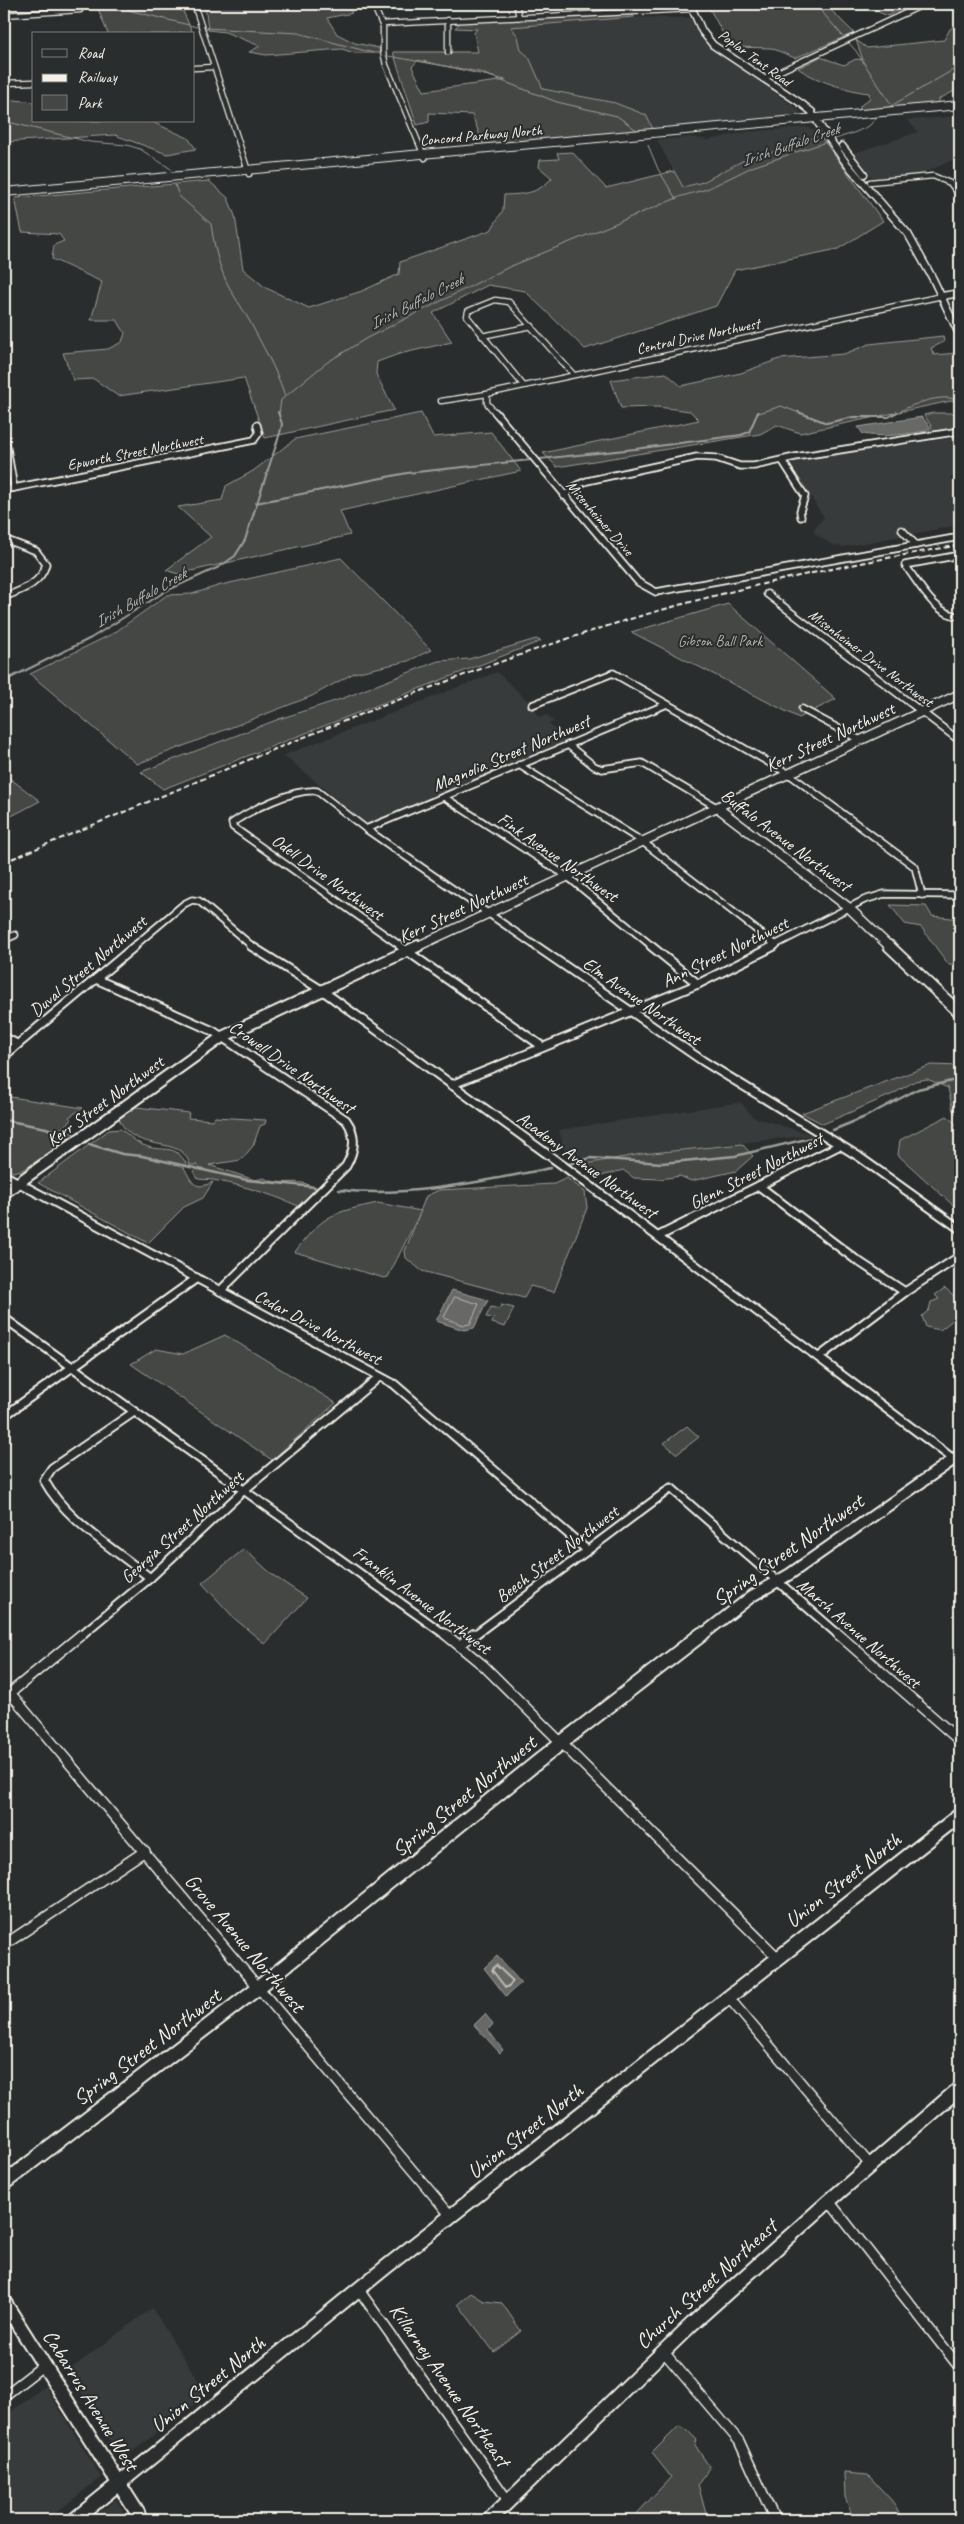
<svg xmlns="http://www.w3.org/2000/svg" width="964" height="2524" font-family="Caveat,sans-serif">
<rect width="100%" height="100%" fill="#2a2d2e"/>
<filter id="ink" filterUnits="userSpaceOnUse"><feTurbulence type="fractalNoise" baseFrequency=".02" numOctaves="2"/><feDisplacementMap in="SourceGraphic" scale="10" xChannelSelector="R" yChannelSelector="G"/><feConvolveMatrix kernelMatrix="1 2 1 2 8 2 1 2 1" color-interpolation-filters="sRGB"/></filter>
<g filter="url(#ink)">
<g fill="#373a3a">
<polygon points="634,17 693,18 703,37 715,49 798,109 801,115 799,118 654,131 615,103 543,89 529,57 521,50 518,36 511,26"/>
<polygon points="960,116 960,157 923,173 874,180 851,154 918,132 907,120"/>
<polygon points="805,127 815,130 821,137 797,140 799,145 784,146 763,157 742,161 703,182 682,187 657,140 690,137 708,140 746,132"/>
<polygon points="952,438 960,441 960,474 950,477 960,492 960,525 843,547 833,545 815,534 814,528 824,518 789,461"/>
<polygon points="497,672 529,702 540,717 547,715 554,722 549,724 567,742 367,825 284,755"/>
<polygon points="741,1102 753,1117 813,1135 642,1154 585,1164 564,1150 559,1130"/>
<polygon points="152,2308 207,2394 122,2460 68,2371"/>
<polygon points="45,2386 101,2477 47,2520 4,2520 4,2417"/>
<polygon points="116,2499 129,2520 91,2520"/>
</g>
<g fill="#444645" stroke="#9c9c96" fill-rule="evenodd">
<polygon points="96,4 166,4 183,11 193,34 179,32 178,34 108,34"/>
<polygon points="205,4 347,4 352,13 327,18 337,34 355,43 379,48 380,53 354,53 342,49 266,55 249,52 260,46 225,32 208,30"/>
<polygon points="707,4 825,4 854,33 795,58 771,48 735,47 726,39"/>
<polygon points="860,4 883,6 911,4 888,16"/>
<path d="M633 15 634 17 511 27 518 36 521 50 529 57 543 89 615 103 646 115 654 131 484 146 472 115 429 113V122L417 125 393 52H478L474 33 477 29 455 28 461 22ZM418 60 506 80 424 91 412 67Z"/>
<path d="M960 23V88L939 99V105L860 113V106L870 98 869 93C849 91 813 80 798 68L820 57 844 65 856 59 863 60 856 40 867 48 944 40 950 29Z"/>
<polygon points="4,99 34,102 34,121 150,121 188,138 196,149 167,154 115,135 4,142"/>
<path d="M821 137 883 221 838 249 735 270 716 306 585 349 525 291 488 285 433 313 452 342 399 354 377 362 376 374 394 410 265 438 244 378 118 396 94 379 73 380 63 353 108 349 122 342 125 333 117 320H91L102 282 52 259 54 245 64 241 59 234 22 232 15 198 209 181 228 198 235 216 243 269 266 288 309 308 362 291 399 274 400 262 491 230 503 210 504 195C525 194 537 194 552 178L539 167 540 160 559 159 557 153 572 152 606 188 674 171 683 187 703 182 742 161 763 157 784 146 798 145 796 140Z"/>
<polygon points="943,336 944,342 931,348 934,355 958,353 960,358 960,399 800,433 777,425 760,434 557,467 543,453 699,420 690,411 658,407 621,408 611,380 666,373 681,386 741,373 779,359 844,354 869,344"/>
<polygon points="421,413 433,437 491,432 521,471 340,511 350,535 178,574 166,570 211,537 178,507 222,500 226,486 253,471 295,439"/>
<polygon points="933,413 960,413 960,429 936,433 929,431 932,427 924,415"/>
<polygon points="341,558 431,650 408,661 354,673 312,696 137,764 30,674 114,633 167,595 192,594 221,585"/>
<polygon points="728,604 836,699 799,718 631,632"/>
<polygon points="536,639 541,641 163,789 141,772 279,719 341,699 438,661 469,659"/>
<polygon points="4,774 40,801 4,820"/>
<polygon points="890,905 926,906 932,916 960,919 960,964 948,964 921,927 905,924"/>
<polygon points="931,1065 960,1066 960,1117 953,1111 948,1088 927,1079 915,1081 893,1094 823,1124 802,1113"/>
<polygon points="4,1096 83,1108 69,1117 72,1120 61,1128 62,1130 75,1134 25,1169 13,1172 4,1167"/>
<path d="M136 1107 189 1113 188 1118 213 1120 215 1117 266 1120 265 1124 260 1126 253 1146 241 1160 209 1165 255 1180 264 1178C281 1188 301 1176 315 1189L314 1192 298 1206C274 1195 244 1186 218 1181 211 1179 205 1180 198 1179L194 1172 197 1165H190C182 1133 135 1156 119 1119Z"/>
<polygon points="947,1116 960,1128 960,1204 955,1207 898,1155 900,1140"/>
<path d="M120 1129C128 1134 135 1142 143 1145 163 1154 174 1141 187 1165L183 1166C192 1181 193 1192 213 1182L203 1198 184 1207 148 1243 38 1183 109 1130Z"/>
<polygon points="742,1144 753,1156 736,1171 691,1181 680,1176 660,1179 634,1178 623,1170 598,1177 585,1164 642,1154"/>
<polygon points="567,1178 585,1192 587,1208 554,1292 530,1286 524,1298 422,1271 406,1258 405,1251 426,1196 439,1190 554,1184"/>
<path d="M378 1203 421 1211 388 1277 384 1278 295 1252C323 1214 334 1212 378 1203Z"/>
<polygon points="945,1288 960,1301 960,1308 955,1312 958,1316 940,1330 926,1327 922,1316 929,1310 931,1302 939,1299 935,1295"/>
<polygon points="501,1305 514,1308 505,1327 492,1323 494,1318 486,1317 491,1307 499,1309"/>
<polygon points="225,1335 336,1403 272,1460 131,1364 156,1349 183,1354"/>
<polygon points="687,1426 699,1437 677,1454 664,1443"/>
<polygon points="244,1549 274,1576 307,1598 265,1644 235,1619 202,1583"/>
<polygon points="471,2293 484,2301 502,2303 521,2331 494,2352 458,2304"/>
<polygon points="679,2426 687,2430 697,2440 695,2445 710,2468 698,2484 706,2514 685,2520 631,2520 671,2477 652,2453"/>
<polygon points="844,2473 868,2475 892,2501 903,2520 854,2520 845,2497"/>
</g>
<g fill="#676866" stroke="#9f9f9a">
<path d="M922 417 930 427 927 431C905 434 884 438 863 434L858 427Z"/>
<polygon points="452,1290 488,1300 474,1328 464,1330 436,1321"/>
<polygon points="497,1956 521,1983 506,1996 484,1968"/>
<polygon points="485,2014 493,2024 488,2030 503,2050 500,2053 474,2025"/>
</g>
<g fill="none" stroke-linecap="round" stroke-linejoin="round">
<polygon stroke="#bcbab4" stroke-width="1" points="455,1297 479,1304 470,1324 464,1325 444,1318"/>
<polygon stroke="#bcbab4" stroke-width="2" points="496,1965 513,1981 508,1987 505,1987 492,1970"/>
<g stroke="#9f9f9a" stroke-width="1">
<polyline points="117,4 132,11 197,27"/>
<polyline points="815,4 856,51 891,104"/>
<polyline points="205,28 298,33 373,53"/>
<polyline points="388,56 479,72 557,102 617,116 638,131"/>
<polyline points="884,110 960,66"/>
<polyline points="4,121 90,142 127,145 140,149 171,169"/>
<polyline points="648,145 658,169 676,199"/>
<path d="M175 185 179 196 211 224C214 245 218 264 227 283 233 296 242 307 249 320 262 345 276 368 285 396"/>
<polyline points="279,414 281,400 326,363 367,338 509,267 682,196 707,189 752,167 856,132 869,126 880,114"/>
<polyline points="756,414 781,406 802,414"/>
<path d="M895 414C912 404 940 393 960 400"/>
</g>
<g stroke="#9f9f9a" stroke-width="2">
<polyline points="798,412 827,423 853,417 889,417 897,412"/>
<polyline points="256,503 407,473 635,449 741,435 749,432 758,412"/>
<polyline points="4,681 91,638 166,591 219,567 235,556 245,540 280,433 282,424 278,412"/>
</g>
<g stroke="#9f9f9a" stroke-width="2.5">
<polyline points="4,1120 46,1128 70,1137"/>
<polyline points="833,1130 865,1117 918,1089 960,1079"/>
<polyline points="89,1144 122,1154 142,1156 247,1180 315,1187"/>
<polyline points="569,1164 590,1158 662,1163 735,1156 815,1137"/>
<path d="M339 1190C407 1198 484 1181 551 1168"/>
</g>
<defs>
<g id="street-far3">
<polyline points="194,4 249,174"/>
<polyline points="373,4 383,27 383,52 386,65 425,158"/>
<polyline points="516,4 519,17"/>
<polyline points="4,15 80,10"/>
<polyline points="448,20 448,52"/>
<polyline points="382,24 693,9"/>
<polyline points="194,68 214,67"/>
<polyline points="763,79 925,4"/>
<polyline points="4,83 34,82"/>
<polyline points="870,182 933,176 950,183 960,196"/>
<polyline points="482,336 532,326"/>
<polyline points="523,385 467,316 468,311 495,300 509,302 573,374"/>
<polyline points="487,394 487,403 496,414"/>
<polyline points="441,401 487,394 942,296"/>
</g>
<g id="street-far2">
<polyline points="495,412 638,582 656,592 960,537"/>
<polyline points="4,431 14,488"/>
<polyline points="782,460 805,496 800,511 801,517"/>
<polyline points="4,490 254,440 259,433 257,425"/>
<polyline points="564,496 577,485 587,481 697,457 716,458 740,466 754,466 795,457 960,431"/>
<polyline points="902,530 916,545"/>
<path d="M4 539 36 551 46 564C41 584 22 590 4 597"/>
<path d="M960 555 905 565C919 583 935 616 960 616"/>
<polyline points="767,594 960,741"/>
<polyline points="532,705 613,673 789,774 915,867 922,895"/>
<polyline points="802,709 860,740"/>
<polyline points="568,745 594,766 602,769 642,763 718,808"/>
<polyline points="519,765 643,842 776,945"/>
<polyline points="444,797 568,877 653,947"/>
<polyline points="366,829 667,704"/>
<polyline points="4,940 15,935"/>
<polyline points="133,947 184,904 192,900 199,901 253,947"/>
<path d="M402 947 233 827 232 823C252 809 293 789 317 791L366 829 537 947"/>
<polyline points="771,947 864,900 884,894 960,895"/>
</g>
<g id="street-far1">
<polyline points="251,946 323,991 565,1167 960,1464"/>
<polyline points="400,946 543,1047"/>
<polyline points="536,946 703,1061 858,1156 960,1229"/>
<polyline points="651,946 698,984"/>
<path d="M96 979 213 1031 346 1120C357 1135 355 1150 346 1166L220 1291"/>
<polyline points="4,1037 17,1044"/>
<polyline points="4,1056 135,946"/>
<polyline points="451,1085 698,984 774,946"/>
<polyline points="4,1175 394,1384 587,1550"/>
<polyline points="759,1186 855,1259 905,1292"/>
<polyline points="659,1236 840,1145"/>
<polyline points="4,1318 447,1636"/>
<polyline points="819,1357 905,1292 960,1256"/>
<path d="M134 1412 52 1468 44 1480C66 1521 115 1549 150 1578"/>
<polyline points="4,1416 197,1278"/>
<polyline points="80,1636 150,1578 243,1491 379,1377"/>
<polyline points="473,1636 671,1488 840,1636"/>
</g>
<g id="street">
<polyline points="445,1634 484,1666 778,1958"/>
<polyline points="838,1634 960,1741"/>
<polyline points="460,1645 474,1634"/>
<polyline points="11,1694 451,2216"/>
<polyline points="4,1698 82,1634"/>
<polyline points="4,1945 145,1851"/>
<polyline points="729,1998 871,2166"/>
<polyline points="829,2201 960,2368"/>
<polyline points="359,2290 509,2502"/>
<polyline points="663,2351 739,2441 775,2520"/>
<polyline points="4,2396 44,2365"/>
</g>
<g id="secondary-far3">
<polyline points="690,4 702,31 713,45 802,104 812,112 814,119"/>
<polyline points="818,123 846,163 908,234 933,279 960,336"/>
<polyline points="842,146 864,174"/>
<polyline points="942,296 960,293"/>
</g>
<g id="secondary-far2">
<polyline points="718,808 848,907 890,947"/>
<polyline points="416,947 960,694"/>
</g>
<g id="secondary-far1">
<polyline points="889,946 960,1013"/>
<polyline points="4,1193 222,1037 418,946"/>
<polyline points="701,1636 752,1596 790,1574 960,1455"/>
</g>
<g id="secondary">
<polyline points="4,2183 259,1987 561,1743 702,1634"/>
<polyline points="4,2302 142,2520"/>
<polyline points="74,2520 386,2267 960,1815"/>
<polyline points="489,2520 692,2324 829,2201 960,2088"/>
</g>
<polyline id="highway" points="4,192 960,105"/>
</defs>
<use href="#street-far3" stroke="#f4f1e8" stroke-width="7"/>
<use href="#street-far2" stroke="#f4f1e8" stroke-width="9"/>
<use href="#street-far1" stroke="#f4f1e8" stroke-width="11"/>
<use href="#street" stroke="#f4f1e8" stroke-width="12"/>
<use href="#secondary-far3" stroke="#f4f1e8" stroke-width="9"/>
<use href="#secondary-far2" stroke="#f4f1e8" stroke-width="11"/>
<use href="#secondary-far1" stroke="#f4f1e8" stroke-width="14"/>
<use href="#secondary" stroke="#f4f1e8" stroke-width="17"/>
<use href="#highway" stroke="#f4f1e8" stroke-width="10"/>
<use href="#street-far3" stroke="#2a2d2e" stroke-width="4.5"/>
<use href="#street-far2" stroke="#2a2d2e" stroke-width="5.5"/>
<use href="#street-far1" stroke="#2a2d2e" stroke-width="7"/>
<use href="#street" stroke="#2a2d2e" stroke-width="9"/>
<use href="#secondary-far3" stroke="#2a2d2e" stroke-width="6"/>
<use href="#secondary-far2" stroke="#2a2d2e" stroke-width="8"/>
<use href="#secondary-far1" stroke="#2a2d2e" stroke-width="10"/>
<use href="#secondary" stroke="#2a2d2e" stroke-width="13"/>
<use href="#highway" stroke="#2a2d2e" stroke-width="8"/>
<path stroke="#f4f1e8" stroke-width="2" stroke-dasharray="5.5 3" stroke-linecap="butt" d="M4 862C206 779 405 689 614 624 727 589 843 565 960 545"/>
</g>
</g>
<g text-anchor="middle" stroke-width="4" stroke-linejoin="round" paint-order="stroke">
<g font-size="15" fill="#f4f1e8" stroke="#2a2d2e">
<text transform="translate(755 58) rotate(36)" y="5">Poplar Tent Road</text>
<text transform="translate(481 135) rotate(-5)" y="5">Concord Parkway North</text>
<text transform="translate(698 336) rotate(-12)" y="5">Central Drive Northwest</text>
<text transform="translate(135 452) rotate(-11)" y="5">Epworth Street Northwest</text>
<text transform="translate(600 518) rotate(49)" y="5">Misenheimer Drive</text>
<text transform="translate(871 658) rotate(37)" y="5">Misenheimer Drive Northwest</text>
</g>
<g font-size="15" fill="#b6b5af" stroke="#2a2d2e">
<text x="720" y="646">Gibson Ball Park</text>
</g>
<g font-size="16" font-style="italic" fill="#b5b3ae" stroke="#2a2d2e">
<text transform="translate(790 144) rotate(-19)" y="6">Irish Buffalo Creek</text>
<text transform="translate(416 301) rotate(-27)" y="6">Irish Buffalo Creek</text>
<text transform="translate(140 597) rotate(-30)" y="6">Irish Buffalo Creek</text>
</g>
<g font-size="18" fill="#f4f1e8" stroke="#2a2d2e">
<text transform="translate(830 737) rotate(-25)" y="6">Kerr Street Northwest</text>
<text transform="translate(511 753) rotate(-23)" y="6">Magnolia Street Northwest</text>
<text transform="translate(786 840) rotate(37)" y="6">Buffalo Avenue Northwest</text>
<text transform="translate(558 857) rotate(35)" y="6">Fink Avenue Northwest</text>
<text transform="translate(328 877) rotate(36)" y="6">Odell Drive Northwest</text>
<text transform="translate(463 908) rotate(-25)" y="6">Kerr Street Northwest</text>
<text transform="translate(725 952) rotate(-26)" y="6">Ann Street Northwest</text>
<text transform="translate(88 966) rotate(-40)" y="6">Duval Street Northwest</text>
<text transform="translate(642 1001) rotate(35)" y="6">Elm Avenue Northwest</text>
<text transform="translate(292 1067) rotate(35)" y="6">Crowell Drive Northwest</text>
<text transform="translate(105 1101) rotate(-36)" y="6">Kerr Street Northwest</text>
<text transform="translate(587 1165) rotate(36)" y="6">Academy Avenue Northwest</text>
<text transform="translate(756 1171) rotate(-27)" y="6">Glenn Street Northwest</text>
<text transform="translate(318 1327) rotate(28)" y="6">Cedar Drive Northwest</text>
<text transform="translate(182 1527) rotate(-42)" y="6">Georgia Street Northwest</text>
<text transform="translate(557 1554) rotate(-37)" y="6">Beech Street Northwest</text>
<text transform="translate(422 1600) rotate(37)" y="6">Franklin Avenue Northwest</text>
<text transform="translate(859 1633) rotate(41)" y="6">Marsh Avenue Northwest</text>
</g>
<g font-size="21" fill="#f4f1e8" stroke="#2a2d2e">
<text transform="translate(788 1550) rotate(-35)" y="7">Spring Street Northwest</text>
<text transform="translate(464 1796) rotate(-39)" y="7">Spring Street Northwest</text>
<text transform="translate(843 1880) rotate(-38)" y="7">Union Street North</text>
<text transform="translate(245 1943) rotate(50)" y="7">Grove Avenue Northwest</text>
<text transform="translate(147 2047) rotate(-37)" y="7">Spring Street Northwest</text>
<text transform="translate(525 2131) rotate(-38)" y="7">Union Street North</text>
<text transform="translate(706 2284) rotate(-42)" y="7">Church Street Northeast</text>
<text transform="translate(208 2384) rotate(-39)" y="7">Union Street North</text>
<text transform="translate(450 2385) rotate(55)" y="7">Killarney Avenue Northeast</text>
<text transform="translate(91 2400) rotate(58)" y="7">Cabarrus Avenue West</text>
</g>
</g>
<rect width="964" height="2524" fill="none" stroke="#2a2d2e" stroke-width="20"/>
<rect x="10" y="10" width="944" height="2504" fill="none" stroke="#f4f1e8" stroke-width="2" filter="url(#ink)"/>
<rect x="32" y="32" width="162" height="90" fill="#2a2d2e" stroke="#7b7b78"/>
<rect x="42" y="49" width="25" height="8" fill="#2a2d2e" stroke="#7b7b78"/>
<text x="78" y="58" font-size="15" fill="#f4f1e8">Road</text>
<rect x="42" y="74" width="25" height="8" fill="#f4f1e8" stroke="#7b7b78"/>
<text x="78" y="82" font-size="15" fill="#f4f1e8">Railway</text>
<rect x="42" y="95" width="25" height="15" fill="#444645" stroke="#7b7b78"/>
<text x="78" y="108" font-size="15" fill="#f4f1e8">Park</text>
</svg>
